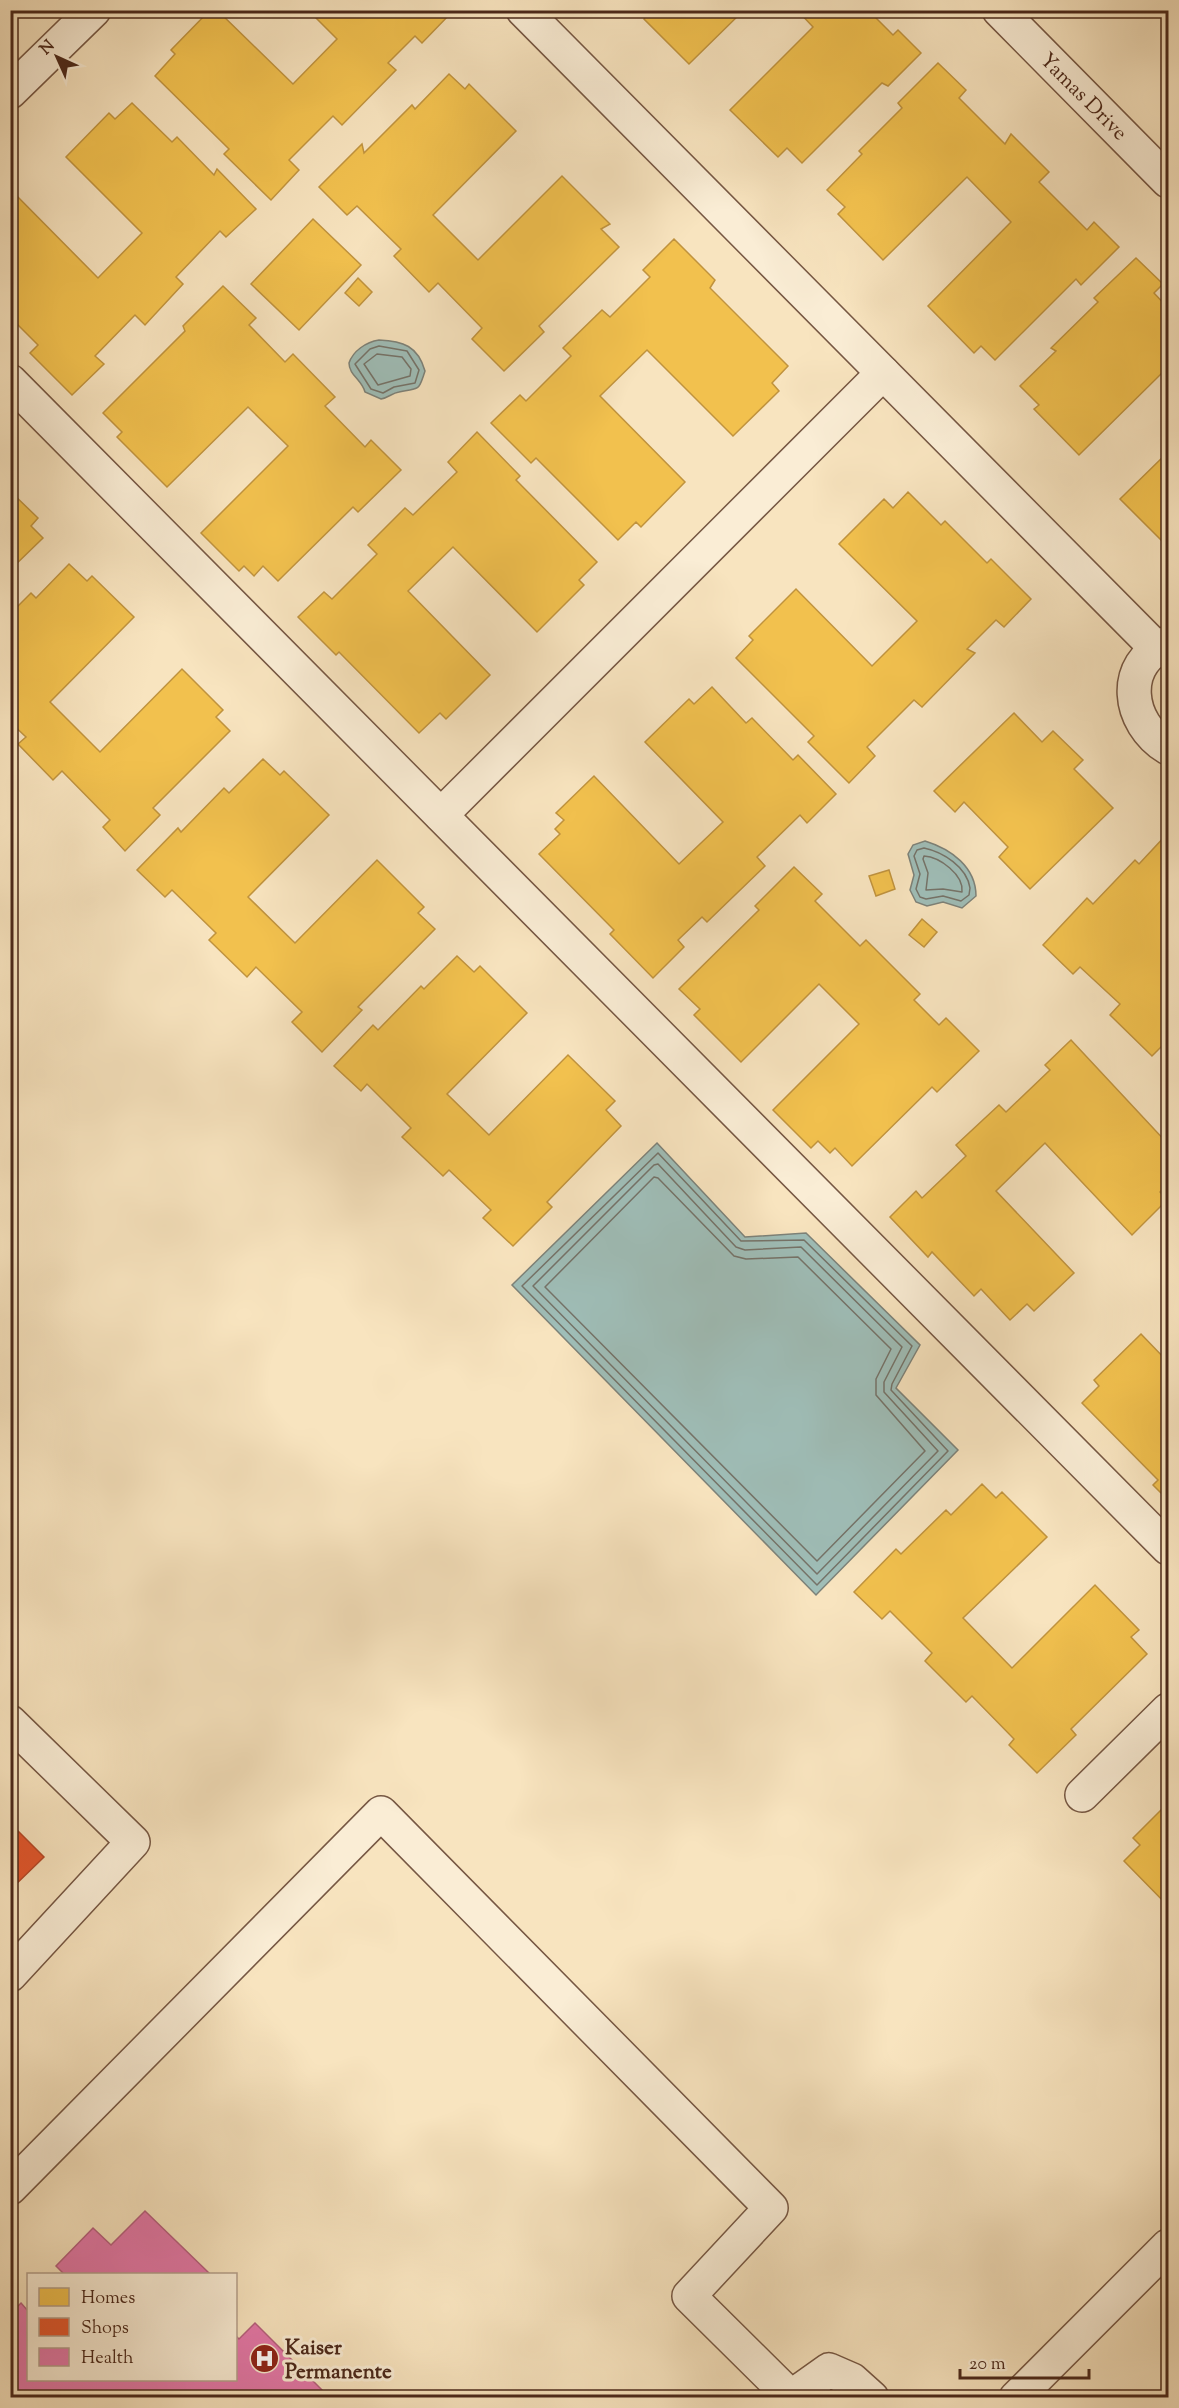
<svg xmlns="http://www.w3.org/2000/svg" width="1179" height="2408" font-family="'Sorts Mill Goudy',serif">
<rect width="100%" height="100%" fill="#f8e4bf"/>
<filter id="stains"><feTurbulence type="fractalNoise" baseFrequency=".00333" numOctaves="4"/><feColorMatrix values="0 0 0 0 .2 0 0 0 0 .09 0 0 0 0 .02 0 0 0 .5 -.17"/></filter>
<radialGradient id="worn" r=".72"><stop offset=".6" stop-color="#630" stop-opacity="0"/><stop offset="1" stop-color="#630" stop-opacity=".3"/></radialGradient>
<g fill="#9fbeb8" stroke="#7d8279" stroke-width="1.5">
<path d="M379 340C403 341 418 346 425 371 418 394 418 387 399 392 392 393 388 398 381 399L365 392C362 380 349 375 349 363 353 351 366 342 379 340Z"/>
<path d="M925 841C951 849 976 867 976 896L962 908 943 902 927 906 916 902 910 890 914 875 908 854 913 845Z"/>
<polygon points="657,1143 745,1237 806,1233 920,1345 896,1388 958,1450 816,1595 512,1285"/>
</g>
<g fill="#f2c14e" stroke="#c0933e" stroke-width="1.5">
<polygon points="210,10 217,10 293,84 337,39 308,10 448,10 451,13 422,43 415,36 388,63 396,70 342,125 333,116 289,160 299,170 271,200 224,154 229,149 155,76 175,54 171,50"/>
<polygon points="744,10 689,64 644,19 649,10"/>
<polygon points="797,10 868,10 893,35 898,30 921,53 888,86 882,83 802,163 787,148 778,157 730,110 813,27"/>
<polygon points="938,63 966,90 959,98 1005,144 1011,134 1049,172 1039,182 1087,230 1094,222 1119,247 1081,285 1076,279 995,360 981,346 974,353 928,306 1011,222 967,177 883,260 838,214 845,207 827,190 862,154 859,151 902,108 898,103"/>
<polygon points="449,74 465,89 469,84 516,131 433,215 478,260 562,176 610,224 601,229 619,247 539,326 544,332 504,371 472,339 482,328 438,283 429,292 394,256 401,249 357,206 347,215 319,187 362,144 364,153 412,105 415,109"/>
<polygon points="132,103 172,142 177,137 214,175 217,169 256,209 226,237 220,231 176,277 183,284 145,325 135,315 95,356 104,364 72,395 30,353 38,345 10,317 10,199 15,194 98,278 142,233 66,157 109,113 115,119"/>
<polygon points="313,219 361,265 299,330 251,284"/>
<polygon points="674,239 715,280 710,288 788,366 772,383 779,391 733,436 647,350 600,396 685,482 641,527 636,522 618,540 536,458 531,463 491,423 520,395 526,401 571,356 563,348 602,310 610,317 650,277 643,270"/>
<polygon points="1136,258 1163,284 1154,293 1168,308 1168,379 1162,373 1079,455 1034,409 1039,405 1020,386 1056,351 1051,348 1098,302 1094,298"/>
<polygon points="358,278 372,292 359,306 345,293"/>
<polygon points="223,286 256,318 249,325 285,362 293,354 335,397 325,406 365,447 371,440 401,470 358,512 353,507 278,581 263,566 254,576 244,566 239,571 201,533 288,446 248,407 167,487 117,437 122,432 103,413 185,331 183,326"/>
<polygon points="477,432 520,476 516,480 597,562 579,580 584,585 537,632 453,547 408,591 490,675 446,719 440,713 419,733 339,652 336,655 298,617 324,592 332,599 377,554 368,545 405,508 413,515 457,472 448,462"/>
<polygon points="1168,452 1168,547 1120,499"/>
<polygon points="10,491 38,518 31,526 43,538 10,570"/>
<polygon points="908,492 941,525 945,521 987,563 991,559 1031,599 1004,627 996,620 967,649 975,653 922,707 914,700 867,747 875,756 849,783 808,742 814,736 736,658 753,640 749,636 796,589 872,666 917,621 839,544 884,499 893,508"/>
<polygon points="69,564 87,581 92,576 134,617 50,702 100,752 182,669 223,710 216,717 230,731 153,808 160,815 125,851 103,827 110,820 62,771 53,780 18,744 26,737 10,722 10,614 31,593 36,598"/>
<polygon points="712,687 746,723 752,718 793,760 798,755 836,794 807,823 800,815 757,857 765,866 707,922 702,917 678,940 684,947 653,978 610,934 614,930 539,854 560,834 555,829 564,820 556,813 594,776 679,864 723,822 645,742 689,699 694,704"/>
<polygon points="1014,713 1042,742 1053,731 1083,760 1074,769 1113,808 1030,889 999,857 1008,847 964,802 955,812 934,791"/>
<polygon points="263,759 280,775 284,771 329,815 248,897 295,943 377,860 424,907 418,913 435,929 358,1007 362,1010 322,1052 292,1022 302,1012 256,967 247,977 209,940 216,933 172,890 165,897 137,870 178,828 181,832 224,788 229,793"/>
<polygon points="1168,833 1168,968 1166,970 1168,973 1168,1051 1162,1046 1152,1056 1110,1015 1120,1004 1080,967 1073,974 1043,945 1087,898 1093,904 1135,860 1139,864"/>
<polygon points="794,867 822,894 815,901 860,946 866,940 920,994 914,1000 939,1025 946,1018 979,1051 937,1092 932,1087 852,1166 835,1148 830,1153 818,1141 811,1148 773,1110 859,1024 819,984 741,1062 694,1015 700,1009 679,989 759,910 755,906"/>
<polygon points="889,870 895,889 876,896 869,876"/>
<polygon points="922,919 937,932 924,947 909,935"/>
<polygon points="457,956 474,972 480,966 527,1013 447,1094 489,1135 568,1055 615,1101 606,1110 621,1126 547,1202 552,1207 513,1246 483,1218 491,1210 449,1170 443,1176 402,1137 411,1128 367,1084 361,1091 334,1066 373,1025 378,1030 421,986 424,989"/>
<polygon points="1071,1040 1168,1144 1168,1183 1160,1192 1167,1200 1132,1235 1045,1143 996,1191 1074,1273 1034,1311 1027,1304 1010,1320 981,1289 974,1296 932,1252 928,1257 890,1217 916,1191 922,1198 966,1156 956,1145 999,1105 1006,1112 1050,1070 1045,1065"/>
<polygon points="1141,1334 1168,1362 1168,1500 1153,1485 1158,1480 1082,1403 1099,1386 1094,1380"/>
<polygon points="982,1484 996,1498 1002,1492 1047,1537 963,1618 1012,1668 1095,1585 1139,1630 1131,1637 1147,1654 1071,1729 1076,1735 1037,1773 1009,1745 1014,1739 972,1696 966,1702 925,1661 932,1653 890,1611 882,1619 854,1592 896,1549 901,1554 946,1510 951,1515"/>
<polygon points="1168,1803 1168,1906 1124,1861 1140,1845 1133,1838"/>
</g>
<polygon fill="#e4572e" stroke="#b64928" stroke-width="1.5" points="10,1823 44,1857 10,1890"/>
<g fill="#e377a8" stroke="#b55f7d" stroke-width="1.5">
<polygon points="145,2211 210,2274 64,2274 56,2266 93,2228 111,2245"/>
<polygon points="21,2303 28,2311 28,2380 236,2380 236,2336 239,2339 255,2323 330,2398 10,2398 10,2314"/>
</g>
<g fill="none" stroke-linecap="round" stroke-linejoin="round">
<g stroke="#757369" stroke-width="1.5">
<polygon points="379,346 407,351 419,370 415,383 394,387 383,393 371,389 355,364 370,349"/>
<polygon points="377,354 402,357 411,369 410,376 378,385 364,364"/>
<path d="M924 848C943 852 967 867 970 888L969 895 961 901 943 896 926 899 920 897 916 889 920 874 914 856 917 850Z"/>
<path d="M924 856C940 857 964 875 962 892L943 889 926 890 928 873 923 859Z"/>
<polygon points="658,1153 741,1241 804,1240 912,1346 892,1384 891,1390 948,1451 817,1585 522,1286"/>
<polygon points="658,1164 736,1247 745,1250 801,1247 902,1347 884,1382 884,1392 938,1451 817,1574 533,1286 654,1165"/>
<polygon points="654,1177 658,1178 734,1256 746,1259 798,1257 891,1349 876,1379 876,1395 925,1451 817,1561 545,1287"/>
</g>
<defs>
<g id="minor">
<polyline points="523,10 1158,650"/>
<polyline points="999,10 1168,181"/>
<polyline points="10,92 94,10"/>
<polyline points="10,381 1168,1548"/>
<path d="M1168 643C1119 664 1127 723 1168 748"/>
<polyline points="441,815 883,373"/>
<polyline points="10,1722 133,1842 10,1975"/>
<polyline points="1082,1795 1168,1710"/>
<polyline points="10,2188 381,1813 771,2208 689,2296 791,2397 829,2370 852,2380 872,2398"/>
<polyline points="1016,2398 1168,2246"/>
</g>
</defs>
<use href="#minor" stroke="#765743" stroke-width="36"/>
<use href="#minor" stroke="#faedd5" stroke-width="33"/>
</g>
<defs>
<symbol id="hospital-disc" viewBox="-11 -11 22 22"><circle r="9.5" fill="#8f2418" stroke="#faedd5"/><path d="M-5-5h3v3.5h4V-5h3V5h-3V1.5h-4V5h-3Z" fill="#fff"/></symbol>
</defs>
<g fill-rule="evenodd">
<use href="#hospital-disc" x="248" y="2342" width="33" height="33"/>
</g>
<g text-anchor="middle" stroke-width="6" stroke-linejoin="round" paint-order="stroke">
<g font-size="21" fill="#4b281a" stroke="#faedd5">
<text transform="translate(1084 96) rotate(45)" y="7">Yamas Drive</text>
</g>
<g font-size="21" font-weight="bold" fill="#4b281a" stroke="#faedd5" text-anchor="start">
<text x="285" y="2354">Kaiser<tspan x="285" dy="24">Permanente</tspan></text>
</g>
</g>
<rect width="1179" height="2408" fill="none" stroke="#f8e4bf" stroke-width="36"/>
<rect x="12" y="12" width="1155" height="2384" fill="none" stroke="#4b281a" stroke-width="3"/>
<rect x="18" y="18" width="1143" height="2372" fill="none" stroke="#4b281a" stroke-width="1.5"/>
<rect x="27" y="2273" width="210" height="108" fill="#faedd5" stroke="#b49e8a" stroke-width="1.5"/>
<rect x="39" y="2288" width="30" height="18" fill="#f2c14e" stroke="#b49e8a" stroke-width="1.5"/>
<text x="81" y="2303" font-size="18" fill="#4b281a">Homes</text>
<rect x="39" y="2318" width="30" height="18" fill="#e4572e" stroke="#b49e8a" stroke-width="1.5"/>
<text x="81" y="2333" font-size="18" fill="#4b281a">Shops</text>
<rect x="39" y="2348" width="30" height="18" fill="#e377a8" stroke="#b49e8a" stroke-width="1.5"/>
<text x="81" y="2363" font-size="18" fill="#4b281a">Health</text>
<g transform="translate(57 57) rotate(315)" stroke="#faedd5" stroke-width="4.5" paint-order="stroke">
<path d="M0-4.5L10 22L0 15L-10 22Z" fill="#4b281a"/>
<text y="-9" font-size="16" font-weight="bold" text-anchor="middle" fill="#4b281a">N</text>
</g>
<path d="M960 2369v9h129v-9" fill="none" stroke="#4b281a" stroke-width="3"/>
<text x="969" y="2369" font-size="18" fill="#4b281a" stroke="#faedd5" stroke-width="4.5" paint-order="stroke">20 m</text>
<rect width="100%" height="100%" filter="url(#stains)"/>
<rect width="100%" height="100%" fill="url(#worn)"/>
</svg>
